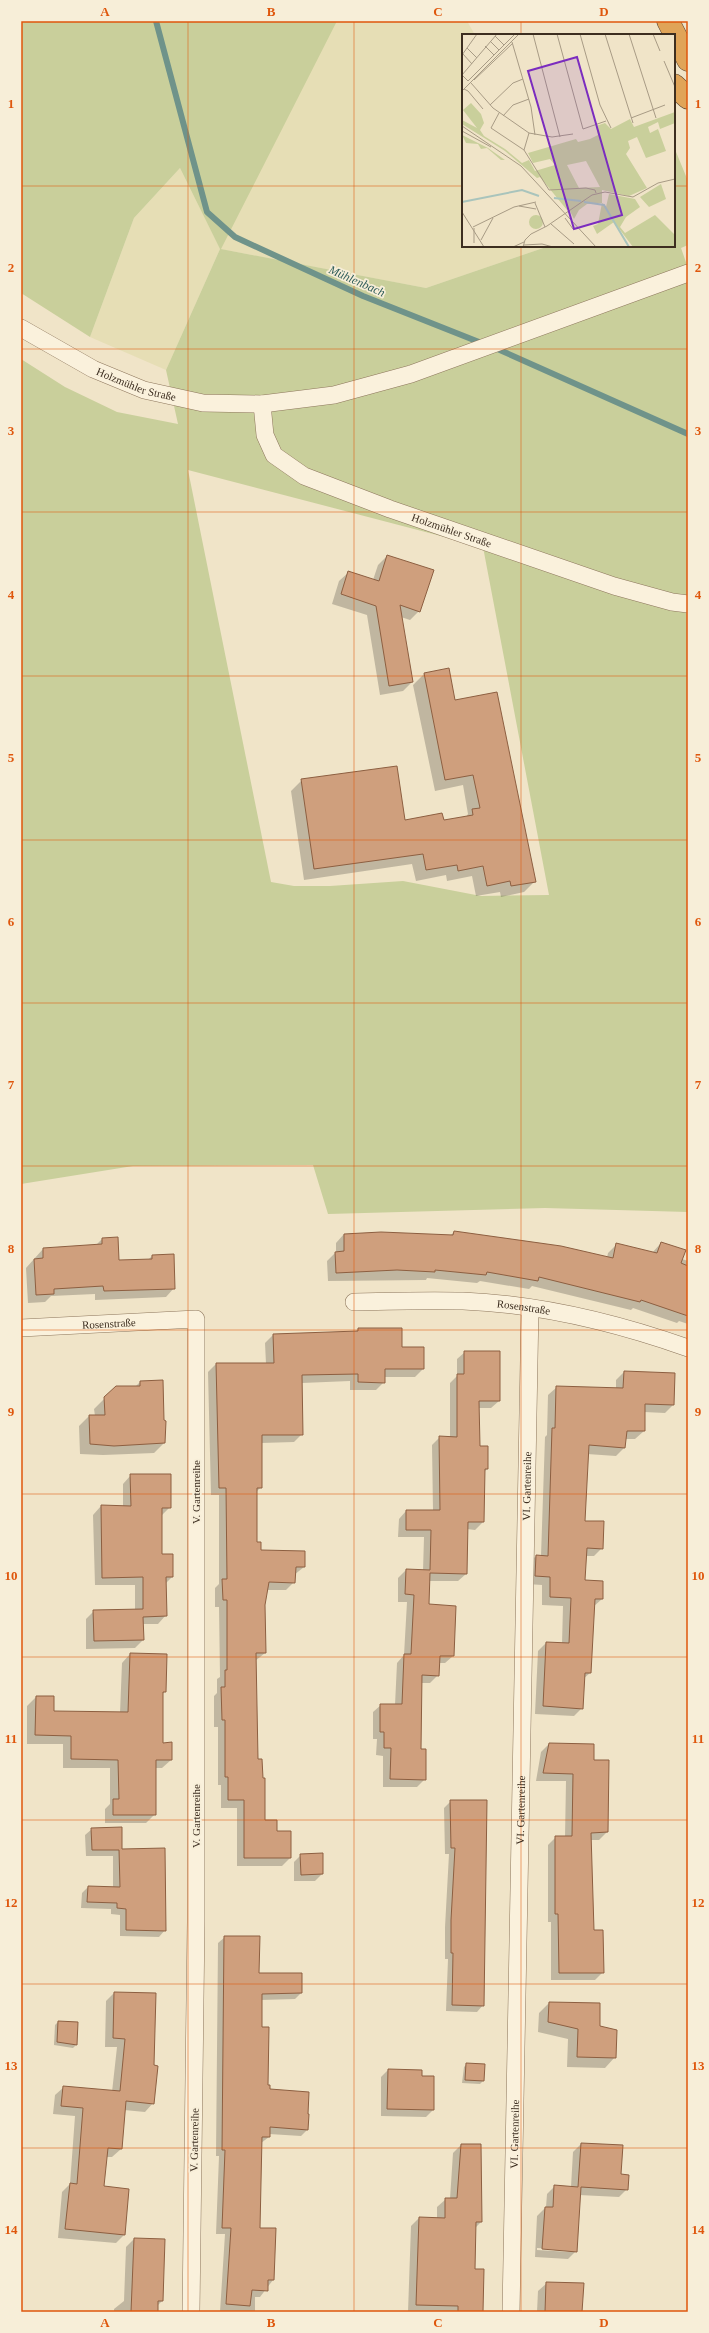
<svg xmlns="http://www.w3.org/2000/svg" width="709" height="2333" font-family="Georgia,serif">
<rect width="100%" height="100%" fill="#f0e4c8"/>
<polygon fill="#e6deb5" points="336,21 467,21 475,35 463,35 463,246 549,246 426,288 220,249 166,370 90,337 134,218 180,168 220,248"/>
<path fill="#c9cf9b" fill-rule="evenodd" d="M21 21H337L221 249 426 288 549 246H674V147L688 181V245L681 248 688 268V1212L545 1208 328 1214 313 1165 133 1166 21 1184V359L65 387 117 412 178 424 166 370 220 249 180 168 134 218 90 337 21 293ZM188 470 483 547 549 895 481 896 403 881 330 886H294L271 882Z"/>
<g fill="#0003" fill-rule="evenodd">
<polygon points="387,556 419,611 410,620 401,617 412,682 403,691 380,695 367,615 332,604 339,581 349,572 373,580 378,565"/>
<polygon points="424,674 455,701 535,881 524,892 501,897 500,892 476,896 472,876 447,881 446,875 416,881 412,864 304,880 291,791 302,780 404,821 443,821 466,817 468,814 463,785 435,791 413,685"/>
<polygon points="454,1232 607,1258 608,1253 617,1244 652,1253 661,1243 682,1259 688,1261 688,1324 679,1321 677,1323 633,1308 631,1310 532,1286 529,1289 480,1281 477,1283 427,1278 426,1280 328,1281 327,1261 336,1252 336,1243 344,1234 450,1236"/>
<polygon points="102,1239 118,1261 148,1260 152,1256 174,1288 166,1297 95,1300 95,1294 51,1296 45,1302 28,1303 26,1268 43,1249 95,1246"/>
<polygon points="358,1329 401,1348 423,1369 415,1377 384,1377 384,1382 376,1390 350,1390 350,1381 302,1383 302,1434 294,1442 261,1443 261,1487 256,1492 256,1543 260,1551 304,1567 294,1575 294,1582 286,1590 267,1590 264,1605 265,1653 255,1661 257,1760 264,1821 276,1832 290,1832 290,1858 282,1866 237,1866 237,1808 221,1808 221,1785 218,1785 218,1727 214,1727 214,1696 217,1693 217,1679 220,1677 219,1607 215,1607 215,1588 219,1584 219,1495 211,1495 208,1372 216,1364 266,1364 265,1343 273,1335 355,1332"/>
<polygon points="465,1352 499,1401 491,1408 478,1408 479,1447 487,1469 484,1472 483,1522 475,1530 467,1529 466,1574 458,1581 429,1581 428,1605 453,1656 445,1663 439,1663 438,1675 430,1683 421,1683 420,1750 425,1779 417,1787 383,1787 383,1756 376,1755 377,1739 373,1739 373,1712 381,1705 395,1705 397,1663 404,1655 407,1602 398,1602 398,1578 406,1570 423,1571 424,1537 398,1537 399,1519 406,1511 433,1511 432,1445 440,1437 450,1438 450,1383 457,1376 457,1359"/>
<polygon points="624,1372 673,1405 665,1413 644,1412 644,1431 635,1439 625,1439 624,1448 616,1456 587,1454 583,1522 602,1548 594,1556 585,1556 584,1581 602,1599 593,1607 590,1673 583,1679 582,1708 574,1716 535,1714 538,1651 546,1643 562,1644 563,1606 542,1605 542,1585 527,1584 528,1564 536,1556 541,1556 545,1437 547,1435 548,1395 557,1387 616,1389 616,1380"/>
<polygon points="140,1382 164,1443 154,1453 103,1455 80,1454 79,1426 89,1416 95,1416 94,1409 105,1398 135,1387"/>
<polygon points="131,1475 170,1507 161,1516 161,1555 172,1577 166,1583 166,1615 158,1624 143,1624 143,1640 135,1648 86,1649 86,1619 94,1611 135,1610 135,1585 95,1585 93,1515 101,1506 123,1507 123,1484"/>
<polygon points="130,1654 165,1691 162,1695 162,1744 171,1760 162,1768 155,1768 155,1814 146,1823 105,1823 105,1809 110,1804 110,1768 63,1768 63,1744 27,1744 27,1706 36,1697 53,1697 53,1712 120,1713 122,1663"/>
<polygon points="549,1744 593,1761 607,1832 599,1840 590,1840 593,1931 603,1972 595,1980 551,1980 551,1922 548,1922 548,1845 556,1837 565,1837 566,1781 536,1781 541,1752"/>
<polygon points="451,1801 483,2005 477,2012 446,2011 448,1959 445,1959 445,1927 449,1854 445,1854 444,1808"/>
<polygon points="92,1829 121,1850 165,1930 159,1937 120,1936 120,1915 111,1914 111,1909 81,1908 82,1893 88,1887 113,1888 113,1856 86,1856 85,1835"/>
<polygon points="301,1855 322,1874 315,1881 294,1881 294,1862"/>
<polygon points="225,1937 258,1974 301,1974 301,1993 295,1999 261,2000 261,2028 267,2086 307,2130 301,2136 269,2134 269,2137 261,2143 259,2229 275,2229 273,2280 260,2297 255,2297 255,2312 220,2312 225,2234 216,2234 219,2156 216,2156 218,1943"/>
<polygon points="114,1993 153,2103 145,2112 124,2110 121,2149 112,2157 106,2157 103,2187 124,2235 116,2243 58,2238 62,2192 70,2184 75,2116 53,2114 55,2095 64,2087 112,2092 117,2047 105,2047 106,2001"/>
<polygon points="549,2003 599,2026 615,2057 605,2068 567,2067 568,2039 538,2032 539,2013"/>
<polygon points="58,2022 76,2045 73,2048 54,2045 55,2025"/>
<polygon points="467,2064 483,2081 480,2084 462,2083 464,2067"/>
<polygon points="388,2070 420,2077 433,2110 426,2117 381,2116 381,2077"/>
<path d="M581 2144 620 2175 627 2189 619 2197 579 2195 576 2251 568 2259 535 2257 537 2216 546 2207 547 2194 555 2186 571 2187 573 2152ZM537 2248 570 2250V2252L537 2250Z"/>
<polygon points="461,2145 480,2145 481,2222 475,2228 474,2270 482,2312 408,2312 411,2226 419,2218 437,2219 437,2207 446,2199 450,2199 453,2153"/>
<polygon points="134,2239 162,2301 157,2306 157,2312 114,2312 114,2309 124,2301 126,2247"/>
<polygon points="547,2283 581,2312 537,2312 538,2291"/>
</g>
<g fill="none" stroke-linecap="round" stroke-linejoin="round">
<g stroke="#6f938a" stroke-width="6">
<polyline points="156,21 207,212 235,237 363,296 484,344"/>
<polyline points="493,347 688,434"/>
</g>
</g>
<g fill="#cf9f7d" stroke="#8d5f41">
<polygon points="387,555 434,570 420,612 400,605 413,682 389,686 376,606 341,594 348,571 379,581"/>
<polygon points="449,668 455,700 497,692 536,882 511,886 510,881 487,886 483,866 458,871 457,865 426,870 423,854 314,869 301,779 397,766 405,820 442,813 444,820 473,815 472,809 480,808 473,775 445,780 424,673"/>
<polygon points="454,1231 561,1246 613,1258 616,1243 657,1253 661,1242 686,1250 681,1263 688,1266 688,1316 641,1300 640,1302 539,1277 538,1281 487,1272 486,1275 435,1270 435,1272 397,1270 336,1273 335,1252 344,1251 344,1234 381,1232 453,1235"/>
<polygon points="118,1237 119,1260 152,1259 152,1255 174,1254 175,1289 104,1291 103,1286 54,1289 54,1294 36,1295 34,1259 43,1258 43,1248 102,1244 102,1238"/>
<polygon points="358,1328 402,1328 402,1347 424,1347 424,1369 385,1369 385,1383 358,1382 358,1374 302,1375 303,1435 262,1435 262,1488 257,1488 257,1542 261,1542 261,1550 305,1551 305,1567 296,1567 295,1583 269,1582 265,1605 266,1653 256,1653 258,1759 262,1759 263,1778 265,1778 265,1820 277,1820 277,1831 291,1831 291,1858 244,1858 244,1800 228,1800 228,1777 225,1777 225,1720 222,1720 221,1687 225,1687 225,1670 227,1670 227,1600 223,1600 222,1579 227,1579 226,1488 219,1488 216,1363 274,1363 273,1334 358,1331"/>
<polygon points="464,1351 500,1351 500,1401 479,1401 480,1446 488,1446 488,1469 485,1469 484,1522 468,1522 467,1574 430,1573 429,1604 456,1606 454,1656 440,1656 439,1676 422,1675 421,1749 426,1749 426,1780 390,1779 391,1748 384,1748 384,1732 380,1732 380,1704 402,1704 404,1654 411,1654 414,1595 405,1594 406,1569 430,1570 431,1530 406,1530 406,1510 440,1510 439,1436 457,1437 457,1374 464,1374"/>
<polygon points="624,1371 675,1373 674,1405 645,1404 645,1431 627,1431 625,1448 589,1445 585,1521 604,1521 603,1549 587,1548 585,1580 603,1581 603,1599 595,1599 591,1673 585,1673 583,1709 543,1706 546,1642 569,1643 571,1598 550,1597 550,1577 535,1576 536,1555 548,1556 552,1428 555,1428 556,1386 623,1388"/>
<polygon points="163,1380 164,1420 166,1421 165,1443 114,1446 90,1444 89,1415 105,1415 104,1397 116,1386 140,1386 140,1381"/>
<polygon points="130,1474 171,1474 171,1508 162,1508 162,1554 173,1554 173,1577 166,1577 167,1616 143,1617 144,1640 94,1641 93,1610 143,1609 143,1577 102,1578 101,1505 131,1506"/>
<polygon points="130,1653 167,1654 166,1692 163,1692 163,1743 172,1742 172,1760 156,1760 156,1815 113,1815 113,1799 119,1799 118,1760 71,1759 71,1736 35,1735 36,1696 54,1696 54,1711 128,1712"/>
<polygon points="549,1743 594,1744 594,1760 609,1760 608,1832 591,1833 594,1930 603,1930 604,1973 559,1973 558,1914 555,1914 555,1836 572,1836 573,1774 543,1773"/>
<polygon points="450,1800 487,1800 484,2006 452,2005 453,1953 451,1953 451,1920 455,1848 451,1848"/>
<polygon points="122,1827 122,1849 165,1848 166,1931 126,1930 126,1909 117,1908 117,1903 87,1902 88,1886 120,1887 119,1850 92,1850 91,1828"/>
<polygon points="323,1853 323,1874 301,1875 300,1854"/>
<polygon points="224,1936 260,1936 259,1973 302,1973 302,1993 262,1994 262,2027 269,2027 268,2085 270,2085 270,2089 309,2092 308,2114 309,2114 308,2130 270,2127 270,2137 262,2137 260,2228 276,2228 274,2280 268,2280 268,2291 252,2290 250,2306 226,2304 231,2228 222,2228 225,2150 222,2150"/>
<polygon points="114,1992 156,1993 154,2065 158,2066 154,2104 126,2101 122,2149 108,2148 104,2186 129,2189 125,2235 65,2229 70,2183 77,2184 83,2108 61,2106 63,2086 120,2091 125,2039 113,2038"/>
<polygon points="549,2002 600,2003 600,2026 617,2030 616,2058 577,2057 578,2029 548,2022"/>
<polygon points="58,2021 78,2022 77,2045 57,2042"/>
<polygon points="466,2063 485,2064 484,2081 465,2080"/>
<polygon points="388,2069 422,2070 422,2076 434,2076 434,2110 387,2109"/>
<polygon points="581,2143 623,2145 621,2174 629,2175 628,2190 581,2187 577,2252 542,2249 545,2207 553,2207 554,2185 578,2187"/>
<polygon points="461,2144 481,2144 482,2222 476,2222 475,2269 484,2269 483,2312 458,2312 458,2306 416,2305 419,2217 445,2218 445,2198 457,2198"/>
<polygon points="134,2238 165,2239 163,2301 158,2301 158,2312 131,2312"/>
<polygon points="546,2282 584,2283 582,2312 545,2312"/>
</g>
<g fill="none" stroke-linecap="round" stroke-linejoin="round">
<defs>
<g id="street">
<path id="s1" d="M21 328 93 369 144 390 203 403 262 404 334 395 411 374 688 273"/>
<path id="s2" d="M262 404 265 435 274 455 304 476 390 509 614 586 672 602 688 604"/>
<path id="s3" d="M354 1302C390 1301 427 1300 463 1301 539 1304 617 1323 688 1348"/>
<path id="s4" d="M21 1328 196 1319V1922L191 2312"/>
<path id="s5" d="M511 2312 530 1308"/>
</g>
<g id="highway">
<polyline points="668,21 688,60"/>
<polyline points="674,85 688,98"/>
</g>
</defs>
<use href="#street" stroke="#8d765c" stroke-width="18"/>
<use href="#highway" stroke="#5b4430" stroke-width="23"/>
<use href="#street" stroke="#faf1dc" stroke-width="17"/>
<use href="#highway" stroke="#e0a458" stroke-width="22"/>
</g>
<path fill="none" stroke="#df570d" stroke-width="1" stroke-opacity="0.55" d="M188 21V2312M354 21V2312M521 21V35M21 186H463M674 186H688M521 246V2312M21 349H688M21 512H688M21 676H688M21 840H688M21 1003H688M21 1166H688M21 1330H688M21 1494H688M21 1657H688M21 1820H688M21 1984H688M21 2148H688"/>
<g text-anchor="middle" stroke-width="3.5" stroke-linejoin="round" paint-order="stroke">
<g font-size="11" fill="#3d2e20" stroke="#f7eed8">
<text dy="4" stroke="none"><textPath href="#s1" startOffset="129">Holzmühler Straße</textPath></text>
<text dy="4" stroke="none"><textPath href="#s2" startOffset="247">Holzmühler Straße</textPath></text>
<text dy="4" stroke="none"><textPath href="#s3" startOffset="170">Rosenstraße</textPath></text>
<text dy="4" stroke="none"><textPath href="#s4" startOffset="88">Rosenstraße</textPath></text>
<text dy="4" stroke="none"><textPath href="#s5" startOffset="826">VI. Gartenreihe</textPath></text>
<text transform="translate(196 1492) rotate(-90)" y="4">V. Gartenreihe</text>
<text dy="4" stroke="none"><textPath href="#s5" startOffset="502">VI. Gartenreihe</textPath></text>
<text transform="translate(196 1816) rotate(-90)" y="4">V. Gartenreihe</text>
<text dy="4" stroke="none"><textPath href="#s5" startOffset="178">VI. Gartenreihe</textPath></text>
<text transform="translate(194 2140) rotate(-89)" y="4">V. Gartenreihe</text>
</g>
<g font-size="12" font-style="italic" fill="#2f5d5a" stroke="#f7eed8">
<text transform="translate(357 281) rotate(24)" y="4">Mühlenbach</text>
</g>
</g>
<g transform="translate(462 34)">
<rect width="213" height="213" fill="#f0e4c8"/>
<path d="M9 69 19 80 22 89 18 96 22 102 43 115 60 129 67 126 73 137 93 131 88 125 71 129 66 119 114 105 116 108 128 105 136 101 134 92 143 89 149 95 168 85 172 93 213 78V89L198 95 196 88 186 93 188 99 196 95 204 117 184 124 175 103 166 107 168 114 164 120 185 154 167 162 140 156V169L144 173 147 160 173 165 178 173 164 183 158 193 163 199 193 181 213 201V213H171L152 188 135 200 131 192 136 190 140 169 125 170 117 176 112 185 107 175 105 176 78 143 75 144 43 117 0 90V86L15 94 1 76ZM124 127 138 153 117 154 105 131ZM0 101 26 114 43 126H39L25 114 19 115 16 110 4 109ZM199 150 204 165 187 173 178 163ZM67 188a7 7 0 1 1 14 0a7 7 0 1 1-14 0Z" fill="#c9cf9b" fill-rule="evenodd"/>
<path fill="none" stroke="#a9c4bc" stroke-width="2" d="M92 164 119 167M0 168 60 156 77 162M122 168 142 171 167 213"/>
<path fill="none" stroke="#a89b85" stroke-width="1" d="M71 0 98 103M95 0 121 95 144 87M118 0 138 71 149 94M143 0 171 89M167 0 194 84M191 0 198 17M33 2 42 11M28 7 37 16M50 8 69 73 73 101M23 12 32 21M5 14 15 24M1 20 10 30M0 21 15 0M202 27 213 53M0 41 6 47 53 0M0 41 35 0M12 46 51 9M9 49 31 74 67 99 90 103 111 100M2 55 6 57 21 75M0 57 57 0M28 71 51 49 61 45M37 79 29 94 62 116 87 156 124 154 133 156 134 159M41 82 51 71 67 65M169 84 203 71M0 92 59 132 134 213M0 97 29 113M62 116 67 99M73 169 83 193M57 172 74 175M0 178 22 213M103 184 111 195M89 190 112 210M11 193 52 173 74 168M19 206 31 184M12 209V194M62 211 80 210 91 213M51 213 62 208M61 213 63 206 69 200 85 192 130 161 143 158 171 163 196 149 213 145"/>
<path fill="#7b2cbf" fill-opacity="0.15" stroke="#7b2cbf" stroke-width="2" d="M115 23 160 181 112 195 66 37Z"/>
<rect width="213" height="213" fill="none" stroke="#3d2e20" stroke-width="2"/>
</g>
<rect width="709" height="2333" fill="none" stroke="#f7eed8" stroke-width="44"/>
<rect x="22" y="22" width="665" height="2289" fill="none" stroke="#df570d" stroke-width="1.5"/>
<g font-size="13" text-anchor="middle" font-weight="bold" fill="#df570d">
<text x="105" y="16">A</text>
<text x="271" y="16">B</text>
<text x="438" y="16">C</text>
<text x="604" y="16">D</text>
<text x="11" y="108">1</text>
<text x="698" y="108">1</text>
<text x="11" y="272">2</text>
<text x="698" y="272">2</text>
<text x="11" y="435">3</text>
<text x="698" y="435">3</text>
<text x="11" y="599">4</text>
<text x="698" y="599">4</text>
<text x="11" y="762">5</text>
<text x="698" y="762">5</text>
<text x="11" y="926">6</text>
<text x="698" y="926">6</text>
<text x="11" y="1089">7</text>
<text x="698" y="1089">7</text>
<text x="11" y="1253">8</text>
<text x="698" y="1253">8</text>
<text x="11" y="1416">9</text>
<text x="698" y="1416">9</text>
<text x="11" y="1580">10</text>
<text x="698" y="1580">10</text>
<text x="11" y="1743">11</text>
<text x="698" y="1743">11</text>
<text x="11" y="1907">12</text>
<text x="698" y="1907">12</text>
<text x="11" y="2070">13</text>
<text x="698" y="2070">13</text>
<text x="11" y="2234">14</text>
<text x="698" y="2234">14</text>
<text x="105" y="2327">A</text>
<text x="271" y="2327">B</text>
<text x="438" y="2327">C</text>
<text x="604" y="2327">D</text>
</g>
</svg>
